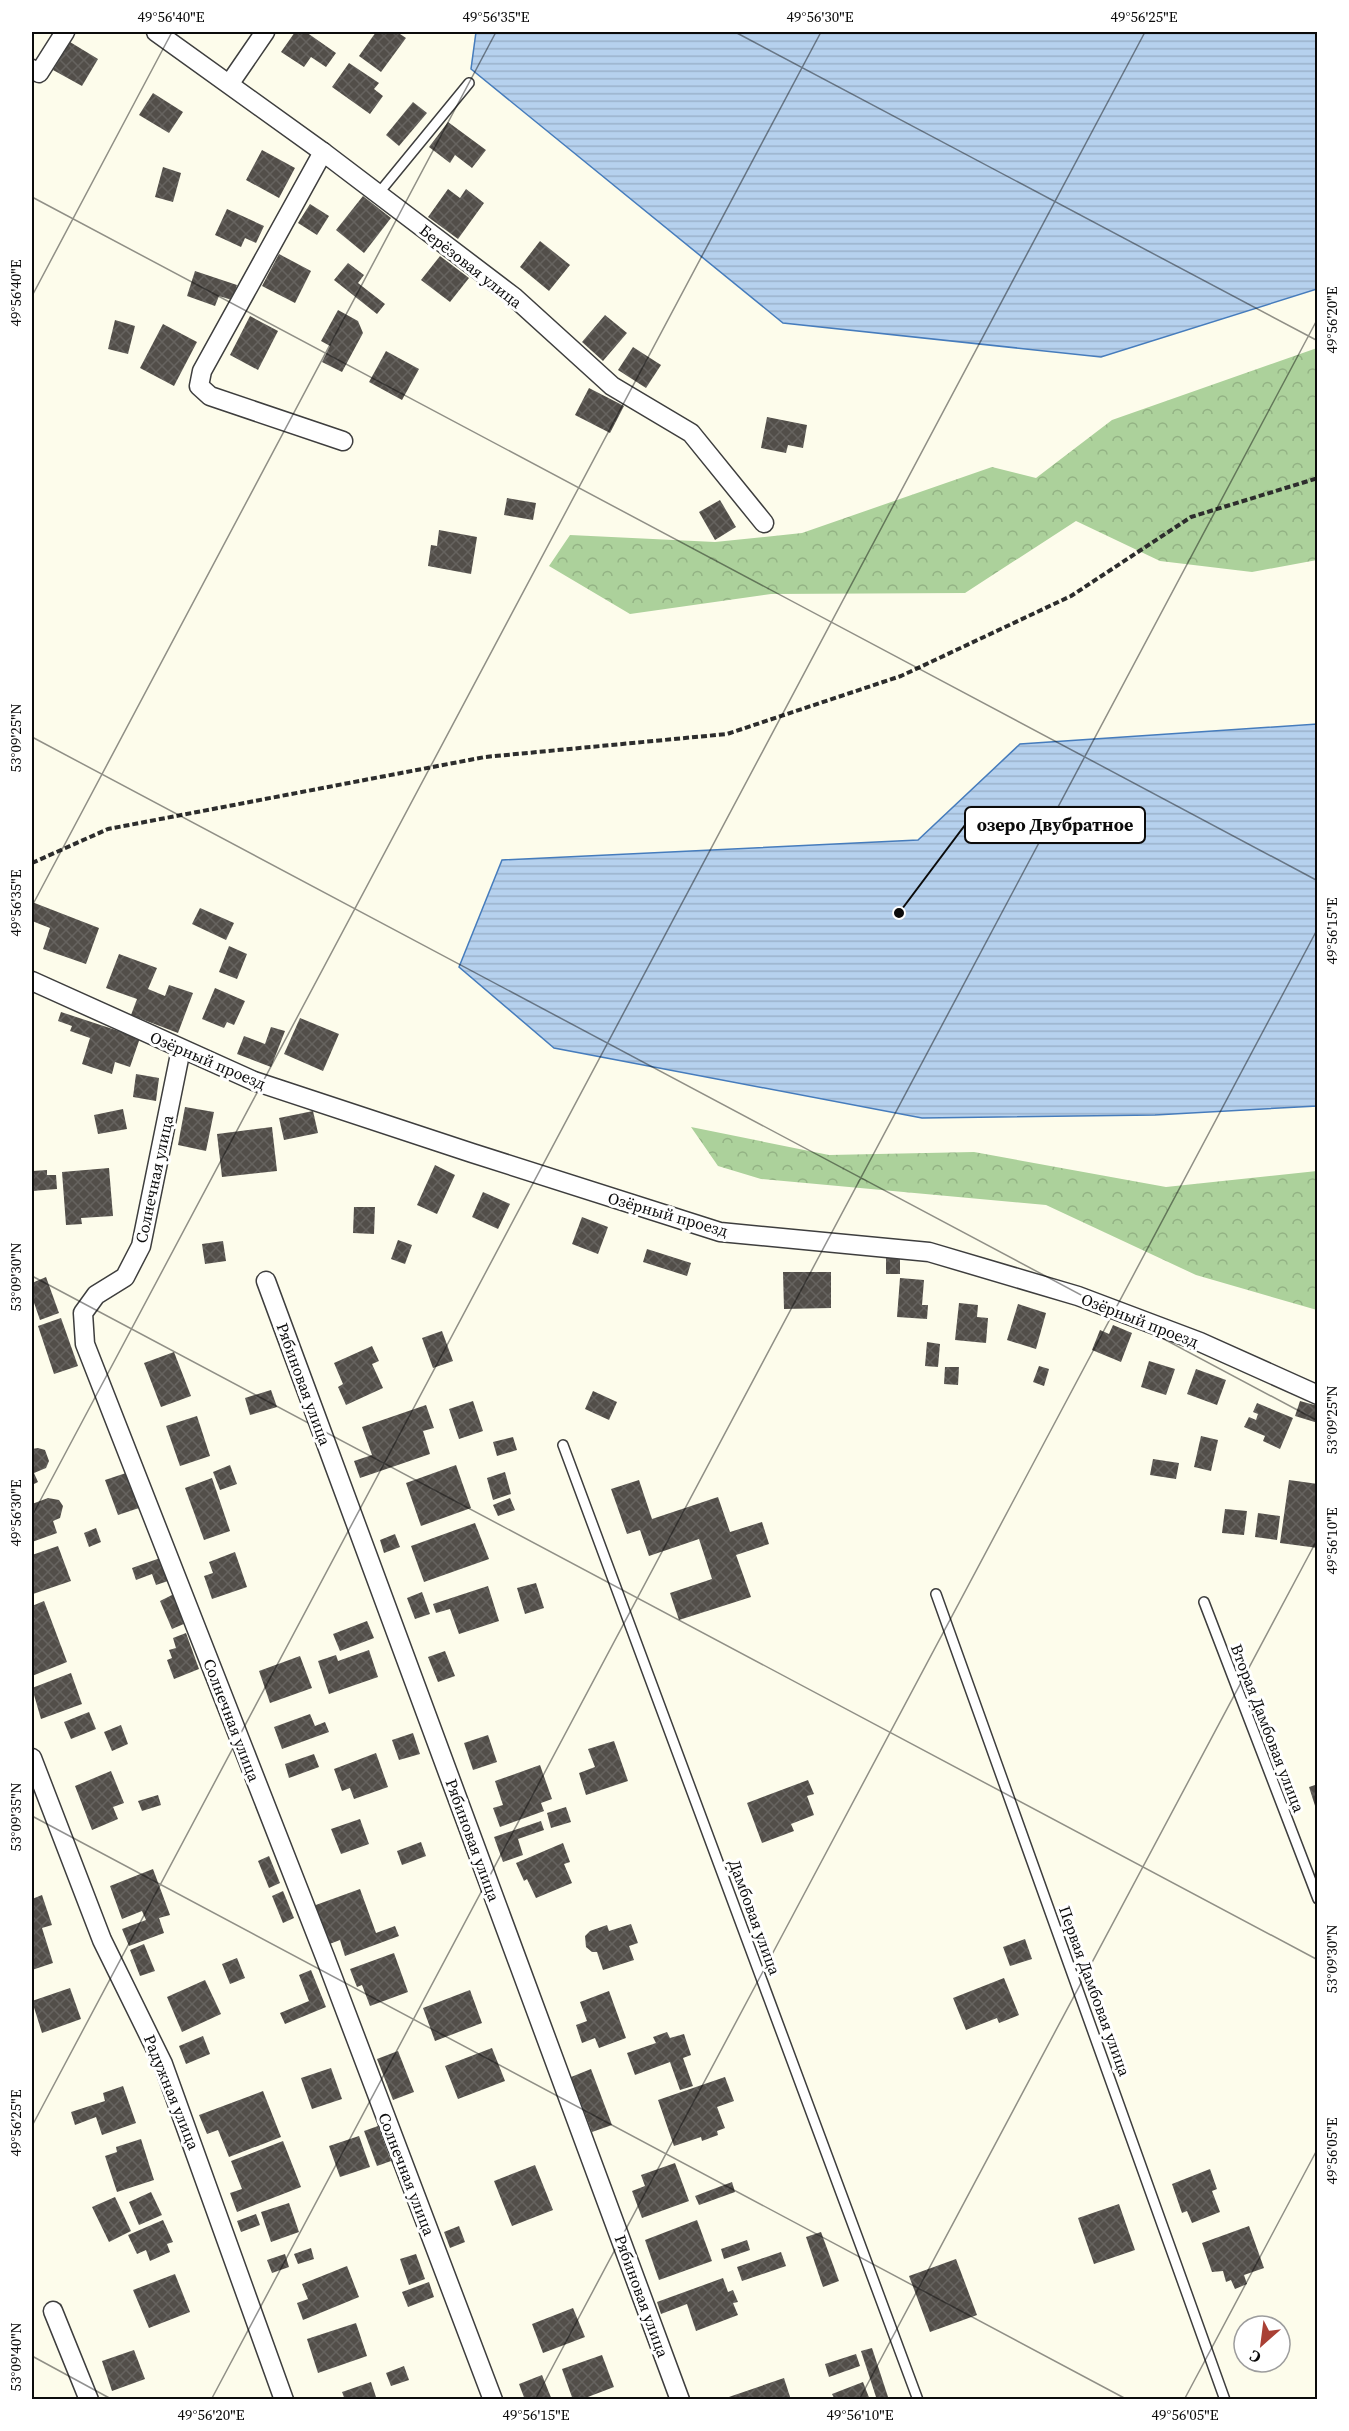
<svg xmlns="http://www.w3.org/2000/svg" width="1349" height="2431" font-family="'Source Serif 4',serif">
<defs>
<pattern id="forest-crowns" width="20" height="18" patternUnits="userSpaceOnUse" patternTransform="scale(1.5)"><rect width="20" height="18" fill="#acd19b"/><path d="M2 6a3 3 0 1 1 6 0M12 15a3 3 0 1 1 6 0" fill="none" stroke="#93b284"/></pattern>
<pattern id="water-rules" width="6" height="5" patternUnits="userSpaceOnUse" patternTransform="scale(1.5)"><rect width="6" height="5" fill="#b6d1ee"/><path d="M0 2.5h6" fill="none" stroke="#9bb2cb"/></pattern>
<pattern id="building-cross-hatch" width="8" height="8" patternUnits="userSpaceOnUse" patternTransform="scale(1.5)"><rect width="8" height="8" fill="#524e49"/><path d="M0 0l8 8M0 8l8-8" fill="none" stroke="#66635f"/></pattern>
</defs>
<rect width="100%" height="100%" fill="#fdfceb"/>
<g fill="url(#forest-crowns)">
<polygon points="1317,348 1317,560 1252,572 1160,561 1076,521 965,593 771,594 630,614 549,566 570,535 715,542 802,533 992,467 1036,478 1112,420"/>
<polygon points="691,1127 829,1155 974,1152 1166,1187 1317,1171 1317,1310 1196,1275 1046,1205 761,1179 718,1166"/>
</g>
<g fill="url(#water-rules)" stroke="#467cbc" stroke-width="1.5">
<polygon points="476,32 1317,32 1317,289 1101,357 783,323 471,69"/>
<polygon points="1317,724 1317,1106 1155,1115 922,1118 554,1048 459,967 502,860 918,840 1020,744"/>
</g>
<g fill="url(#building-cross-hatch)">
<polygon points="295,32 306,32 336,53 326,67 311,57 304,67 281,52"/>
<polygon points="376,32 397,32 406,38 381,72 359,56"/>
<polygon points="70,42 98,59 82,86 53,70"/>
<polygon points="349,63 379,83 374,89 383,96 370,114 332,87"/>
<polygon points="153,93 183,112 169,133 139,115"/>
<polygon points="413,102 427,113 399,146 386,135"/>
<polygon points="448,122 486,150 472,168 455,155 450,163 429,147"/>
<polygon points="262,150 295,168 279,198 246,180"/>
<polygon points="163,167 181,173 173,202 155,197"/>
<polygon points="448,189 460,198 466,189 484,203 458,239 428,217"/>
<polygon points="363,196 391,218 364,253 336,230"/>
<polygon points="310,204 329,216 317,235 298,223"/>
<polygon points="227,209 264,226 256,243 245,238 241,247 215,235"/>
<polygon points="540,241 570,265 549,291 520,267"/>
<polygon points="279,254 311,271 295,303 262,286"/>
<polygon points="440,256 469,278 450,302 421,280"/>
<polygon points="348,263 364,275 358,283 385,304 377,314 334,280"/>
<polygon points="195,271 237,285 232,300 219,296 215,306 187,296"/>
<polygon points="338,310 358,321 363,333 342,372 322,362 330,346 321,341"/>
<polygon points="605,315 627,333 603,361 582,342"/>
<polygon points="250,316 278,331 258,370 230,355"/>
<polygon points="115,320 135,326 128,354 108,349"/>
<polygon points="163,324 197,342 174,386 140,368"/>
<polygon points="633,347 661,365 646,388 618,370"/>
<polygon points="386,351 419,369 402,400 369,382"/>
<polygon points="589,388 624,406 610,433 575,415"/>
<polygon points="767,417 807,425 803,448 788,445 786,453 761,448"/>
<polygon points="507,498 536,503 533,520 504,515"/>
<polygon points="720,500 736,527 715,540 699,512"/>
<polygon points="439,530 477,537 471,574 428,566 431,545 437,546"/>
<polygon points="32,902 99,928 86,964 43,949 50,928 32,921"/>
<polygon points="200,908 234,923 226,940 192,924"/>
<polygon points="229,946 247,954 237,979 219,972"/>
<polygon points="119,954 157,968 148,989 165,996 169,985 193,993 178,1033 131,1015 137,999 106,988"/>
<polygon points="215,988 245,1001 234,1025 227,1022 224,1028 202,1019"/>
<polygon points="61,1012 140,1038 130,1067 115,1062 112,1074 82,1064 90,1038 70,1031 72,1026 58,1021"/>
<polygon points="300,1018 339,1034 323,1071 284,1054"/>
<polygon points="271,1027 285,1031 271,1067 237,1054 244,1036 265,1044"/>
<polygon points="136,1074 159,1078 156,1101 133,1097"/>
<polygon points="185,1107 214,1112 206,1151 178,1145"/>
<polygon points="123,1109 127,1129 98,1134 94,1115"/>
<polygon points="313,1111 318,1133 284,1140 279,1118"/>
<polygon points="272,1127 277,1171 222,1177 217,1134"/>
<polygon points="435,1165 455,1175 437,1214 417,1205"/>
<polygon points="109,1168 113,1216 81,1218 82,1224 66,1225 62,1172"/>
<polygon points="47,1170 47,1175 56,1175 57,1189 32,1191 33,1171"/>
<polygon points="483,1192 510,1204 498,1229 472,1217"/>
<polygon points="354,1207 375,1207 374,1234 353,1233"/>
<polygon points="582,1217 608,1227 598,1254 572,1244"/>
<polygon points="398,1240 412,1245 405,1264 391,1259"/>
<polygon points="223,1241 226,1261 205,1264 202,1244"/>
<polygon points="647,1249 691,1263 687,1276 643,1262"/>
<rect x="886" y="1256" width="14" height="18"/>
<polygon points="783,1272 831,1272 831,1308 784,1309"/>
<polygon points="46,1277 59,1313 40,1320 32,1297 32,1283"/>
<polygon points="900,1278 924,1280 922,1305 928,1305 927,1319 897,1317"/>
<polygon points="959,1303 978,1305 977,1317 988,1318 986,1343 955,1340"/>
<polygon points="1018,1304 1046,1313 1036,1349 1007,1340"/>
<polygon points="61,1318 78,1366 54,1374 38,1326"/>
<polygon points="1113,1325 1132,1333 1121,1362 1092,1350 1100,1330 1109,1334"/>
<polygon points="442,1331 453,1361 433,1368 422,1338"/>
<polygon points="927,1342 940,1344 938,1367 925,1366"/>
<polygon points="372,1346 379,1361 372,1364 383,1388 346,1405 338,1387 343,1384 334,1363"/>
<polygon points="174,1352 191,1396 161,1407 144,1363"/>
<polygon points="1149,1361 1175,1369 1166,1395 1141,1387"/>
<polygon points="1039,1366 1049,1369 1044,1386 1033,1382"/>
<polygon points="945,1367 959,1367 958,1385 944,1384"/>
<polygon points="1196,1369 1226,1380 1217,1405 1187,1394"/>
<polygon points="271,1390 277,1407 250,1415 245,1398"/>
<polygon points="593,1391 617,1402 609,1420 585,1409"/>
<polygon points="473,1401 483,1431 459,1439 449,1409"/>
<polygon points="1300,1401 1318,1406 1318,1423 1295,1416"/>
<polygon points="1257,1403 1293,1418 1280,1449 1263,1441 1265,1436 1244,1427 1249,1417 1256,1420 1258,1414 1253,1412"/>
<polygon points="426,1405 434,1428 423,1431 430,1454 360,1478 354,1461 372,1455 362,1427"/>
<polygon points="197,1416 210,1456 180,1466 166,1426"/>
<polygon points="1201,1436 1218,1440 1211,1471 1194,1467"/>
<polygon points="513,1437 517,1450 497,1456 493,1442"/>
<polygon points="38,1448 45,1450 49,1461 46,1468 34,1473 38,1482 32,1485 32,1449"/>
<polygon points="1153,1459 1179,1463 1176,1479 1150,1475"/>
<polygon points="230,1465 237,1484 220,1490 213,1472"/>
<polygon points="456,1465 471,1508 421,1526 406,1483"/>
<polygon points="505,1472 511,1494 493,1500 487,1478"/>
<polygon points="126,1473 139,1508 118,1515 105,1480"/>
<polygon points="212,1478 230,1531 204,1540 185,1488"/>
<polygon points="639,1480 652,1519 718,1497 730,1532 762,1522 769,1544 736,1555 751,1597 679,1620 670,1593 712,1579 699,1539 649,1556 640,1530 627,1534 611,1489"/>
<polygon points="1289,1480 1318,1484 1318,1548 1280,1543"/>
<polygon points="48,1498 59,1500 63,1506 60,1518 53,1521 57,1533 32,1542 32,1504"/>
<polygon points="510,1498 515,1510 498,1516 493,1505"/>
<polygon points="1225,1509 1247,1511 1244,1535 1222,1533"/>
<polygon points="1258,1513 1280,1516 1277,1540 1255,1537"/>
<polygon points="475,1523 489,1559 424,1582 411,1546"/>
<polygon points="96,1528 101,1542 89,1547 84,1533"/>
<polygon points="395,1534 400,1547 384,1553 380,1540"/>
<polygon points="58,1546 71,1581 33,1594 32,1555"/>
<polygon points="235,1552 247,1587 212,1599 204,1576 213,1573 209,1562"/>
<polygon points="163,1557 171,1580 156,1585 152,1574 136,1580 132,1568"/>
<polygon points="536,1583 544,1608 525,1614 517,1588"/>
<polygon points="488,1586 499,1621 459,1634 450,1609 436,1613 433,1604"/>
<polygon points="422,1592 430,1614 415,1619 407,1598"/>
<polygon points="174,1594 186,1623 172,1629 160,1601"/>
<polygon points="44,1601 67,1662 32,1676 32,1606"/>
<polygon points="367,1621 374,1638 340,1651 333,1634"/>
<polygon points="186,1633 199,1669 174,1679 167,1660 172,1658 169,1650 176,1648 173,1638"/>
<polygon points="369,1650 378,1677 329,1694 318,1661 336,1655 338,1661"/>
<polygon points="445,1651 455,1676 438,1682 428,1657"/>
<polygon points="300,1656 312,1688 270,1703 259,1671"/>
<polygon points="71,1673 82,1704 41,1719 32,1688"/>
<polygon points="89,1712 96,1729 71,1739 64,1722"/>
<polygon points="310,1714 315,1726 325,1722 329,1732 282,1749 274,1727"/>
<polygon points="121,1725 128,1744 112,1751 104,1732"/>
<polygon points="413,1733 420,1754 399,1760 392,1740"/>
<polygon points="488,1735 497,1762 473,1770 464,1743"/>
<polygon points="614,1741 628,1781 586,1795 579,1773 595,1767 588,1749"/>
<polygon points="376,1753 388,1787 354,1799 350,1788 342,1791 334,1769"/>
<polygon points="314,1754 319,1767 289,1778 285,1764"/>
<polygon points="540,1765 552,1799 541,1803 544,1811 500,1827 493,1808 503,1805 495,1781"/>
<polygon points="111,1771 124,1803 113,1807 118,1819 92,1830 75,1786"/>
<polygon points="808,1780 814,1794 807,1796 814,1815 791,1824 794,1831 762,1843 747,1803"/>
<polygon points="1318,1784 1318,1812 1317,1812 1309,1787"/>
<polygon points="158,1795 161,1805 142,1811 138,1801"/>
<polygon points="566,1807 571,1822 551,1828 547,1813"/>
<polygon points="360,1819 369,1844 341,1854 331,1829"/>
<polygon points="541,1821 544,1830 518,1839 523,1855 503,1862 494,1837"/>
<polygon points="421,1842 426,1856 402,1865 397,1851"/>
<polygon points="563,1843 570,1862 564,1864 572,1883 536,1898 527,1879 524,1881 516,1863"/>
<polygon points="269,1856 280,1883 269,1888 258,1861"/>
<polygon points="153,1869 170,1915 159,1918 164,1933 129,1946 122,1929 146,1920 142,1911 122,1919 110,1886"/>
<polygon points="360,1889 376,1933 395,1926 399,1936 345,1956 340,1940 327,1945 313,1906"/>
<polygon points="283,1891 294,1918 283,1923 272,1896"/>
<polygon points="42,1895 52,1925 42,1928 53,1963 32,1970 32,1899"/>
<polygon points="631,1924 638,1943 629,1946 634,1960 603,1970 597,1952 592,1952 586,1947 585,1936 590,1931 607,1925 609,1931"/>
<polygon points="1025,1939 1032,1959 1010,1966 1003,1947"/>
<polygon points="144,1944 155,1971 140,1976 130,1950"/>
<polygon points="394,1953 408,1992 370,2006 362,1985 357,1987 350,1969"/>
<polygon points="237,1958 245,1978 230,1984 222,1964"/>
<polygon points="311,1970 326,2007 285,2024 280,2013 309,2001 299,1975"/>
<polygon points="1004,1978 1019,2015 999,2023 997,2018 966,2030 953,1998"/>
<polygon points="205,1980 221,2014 182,2032 167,1997"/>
<polygon points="70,1988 81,2019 42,2033 32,2001"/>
<polygon points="470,1990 482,2023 435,2041 423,2008"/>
<polygon points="609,1991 626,2038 599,2048 595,2038 582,2043 576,2025 587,2021 580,2002"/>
<polygon points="667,2032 670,2038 684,2034 691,2055 683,2058 693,2086 680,2090 670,2062 635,2075 627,2053 656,2043 653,2037"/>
<polygon points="203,2036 210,2054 186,2064 179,2046"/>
<polygon points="492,2048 505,2081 458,2099 445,2066"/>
<polygon points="398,2051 414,2092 393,2100 377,2059"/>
<polygon points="331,2068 342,2099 312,2109 301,2078"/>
<polygon points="591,2069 612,2125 592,2132 571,2077"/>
<polygon points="725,2077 734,2101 717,2107 725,2128 717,2131 718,2135 702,2141 701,2137 674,2146 658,2100"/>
<polygon points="123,2086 136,2123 102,2135 96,2117 75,2125 71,2112 105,2101 103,2093"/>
<polygon points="263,2091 281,2137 229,2157 218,2130 207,2134 199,2115"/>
<polygon points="378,2126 391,2161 377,2166 364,2131"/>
<polygon points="359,2136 370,2167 340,2177 329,2146"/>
<polygon points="141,2139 154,2180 117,2192 105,2156 117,2152 116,2147"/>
<polygon points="283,2141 301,2187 237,2212 230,2193 242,2189 231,2161"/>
<polygon points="675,2163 689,2201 642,2218 632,2191 645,2186 641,2175"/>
<polygon points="535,2165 553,2210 512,2226 494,2181"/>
<polygon points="1210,2169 1217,2189 1212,2191 1220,2212 1192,2223 1187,2211 1182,2213 1172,2184"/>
<polygon points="732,2182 735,2192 699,2205 695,2196"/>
<polygon points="151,2192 162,2215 139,2225 129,2202"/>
<polygon points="115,2197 131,2231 109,2242 92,2207"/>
<polygon points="289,2203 299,2232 271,2242 261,2212"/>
<polygon points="1119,2204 1135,2250 1094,2264 1078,2218"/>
<polygon points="256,2214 260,2225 241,2232 237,2221"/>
<polygon points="163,2220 173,2242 167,2244 170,2252 150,2261 146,2250 137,2254 128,2235"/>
<polygon points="697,2220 712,2261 659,2280 645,2240"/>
<polygon points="459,2226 465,2242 450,2248 444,2232"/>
<polygon points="1249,2226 1264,2268 1244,2275 1247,2284 1235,2289 1231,2280 1226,2282 1223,2271 1212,2272 1202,2243"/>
<polygon points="821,2232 839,2281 823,2287 806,2237"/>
<polygon points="747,2240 750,2250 724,2259 721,2249"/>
<polygon points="311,2248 314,2259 298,2264 294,2254"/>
<polygon points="781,2252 786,2266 742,2281 737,2267"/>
<polygon points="285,2254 289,2267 272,2273 267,2260"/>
<polygon points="416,2254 425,2279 409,2285 400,2259"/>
<polygon points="956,2259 977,2315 930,2332 909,2276"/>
<polygon points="347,2266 359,2297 303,2320 297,2303 308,2299 302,2284"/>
<polygon points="175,2274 190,2312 149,2328 133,2290"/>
<polygon points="723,2278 728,2292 733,2290 738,2302 733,2303 738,2315 696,2331 687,2304 661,2314 657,2302"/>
<polygon points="429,2282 434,2297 408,2307 402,2292"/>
<polygon points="573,2308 585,2337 543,2353 532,2324"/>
<polygon points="356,2323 367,2356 318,2373 307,2339"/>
<polygon points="872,2348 889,2400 877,2400 861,2351"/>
<polygon points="134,2350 145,2379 112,2391 102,2361"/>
<polygon points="856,2354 860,2366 829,2377 825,2364"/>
<polygon points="602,2355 614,2387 580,2400 573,2400 562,2369"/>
<polygon points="404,2366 409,2380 391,2386 386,2373"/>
<polygon points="542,2375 552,2400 525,2400 519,2384"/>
<polygon points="784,2378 791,2400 723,2400 723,2399"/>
<polygon points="371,2382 377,2400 345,2400 342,2392"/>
<polygon points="863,2382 870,2400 835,2400 832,2394"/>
</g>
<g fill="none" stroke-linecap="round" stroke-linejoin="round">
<defs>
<g id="service">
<polyline points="378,194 469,83"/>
<polyline points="563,1445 918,2400"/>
<polyline points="936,1594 1225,2400"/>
<polyline points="1204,1602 1318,1899"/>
</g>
<g id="minor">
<polyline points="156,32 323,152 514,297 612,386 691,433 764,523"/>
<polyline points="32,69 39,73 65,32"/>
<polyline points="230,83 265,32"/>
<polyline points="323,152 202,371 199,386 210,396 343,441"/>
<polyline points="32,981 254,1081 472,1153 720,1232 929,1252 1078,1296 1200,1342 1318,1395"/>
<polyline points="181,1049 141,1246 125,1277 96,1295 83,1313 85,1344 325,1957 493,2400"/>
<polyline points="266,1281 680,2400"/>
<polyline points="32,1758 102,1940 163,2064 284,2400"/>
<polyline points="53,2311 89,2400"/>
</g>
</defs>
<use href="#service" stroke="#3e3e3e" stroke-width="12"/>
<use href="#minor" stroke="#3e3e3e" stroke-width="21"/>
<polyline stroke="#2d2d2d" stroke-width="4" stroke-dasharray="6 3" stroke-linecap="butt" points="32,863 108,829 485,757 727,734 901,676 1071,596 1191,517 1318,478"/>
<use href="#service" stroke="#fff" stroke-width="9"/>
<use href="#minor" stroke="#fff" stroke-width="18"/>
</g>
<path fill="none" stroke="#0b0b0b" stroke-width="1.5" stroke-opacity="0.45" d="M735 32 1318 341M32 197 1318 881M32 296 172 32M32 737 1318 1421M32 906 496 32M32 1276 1318 1960M32 1516 821 32M32 1816 1128 2400M32 2126 1145 32M32 2356 113 2400M211 2400 1318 318M535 2400 1318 928M859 2400 1318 1538M1184 2400 1318 2148"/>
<g text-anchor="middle" stroke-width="6" stroke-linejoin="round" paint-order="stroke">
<g font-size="16" fill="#0b0b0b" stroke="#fff">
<text transform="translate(471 266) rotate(38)" y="6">Берёзовая улица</text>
<text transform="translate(208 1060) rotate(23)" y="6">Озёрный проезд</text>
<text transform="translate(154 1179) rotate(-78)" y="6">Солнечная улица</text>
<text transform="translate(668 1214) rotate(16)" y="6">Озёрный проезд</text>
<text transform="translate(1140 1320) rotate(21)" y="6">Озёрный проезд</text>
<text transform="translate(304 1384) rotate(70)" y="6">Рябиновая улица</text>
<text transform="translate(232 1720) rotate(69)" y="6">Солнечная улица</text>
<text transform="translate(1268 1728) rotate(69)" y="6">Вторая Дамбовая улица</text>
<text transform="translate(473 1840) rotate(70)" y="6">Рябиновая улица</text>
<text transform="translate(755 1917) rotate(70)" y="6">Дамбовая улица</text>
<text transform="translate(1095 1991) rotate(70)" y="6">Первая Дамбовая улица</text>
<text transform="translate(172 2092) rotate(68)" y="6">Радужная улица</text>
<text transform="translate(407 2174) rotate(69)" y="6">Солнечная улица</text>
<text transform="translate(642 2296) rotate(70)" y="6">Рябиновая улица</text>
</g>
</g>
<path fill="none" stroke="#0b0b0b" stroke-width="2" d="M899 913L965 825"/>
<circle fill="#0b0b0b" stroke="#fff" stroke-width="2" cx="899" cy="913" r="6"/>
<rect fill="#fff" stroke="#0b0b0b" stroke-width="2" x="965" y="807" width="180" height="36" rx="6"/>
<g font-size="18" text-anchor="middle" font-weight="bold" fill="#0b0b0b">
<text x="1055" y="831">озеро Двубратное</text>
</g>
<rect width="1349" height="2431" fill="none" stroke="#ffffff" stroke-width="66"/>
<g transform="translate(1262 2344) rotate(208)"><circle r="28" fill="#ffffff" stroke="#9d9d9d" stroke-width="1.5"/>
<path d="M0-4.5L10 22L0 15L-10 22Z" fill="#a94035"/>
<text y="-9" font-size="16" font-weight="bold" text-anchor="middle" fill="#0b0b0b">С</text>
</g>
<rect x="33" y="33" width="1283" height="2365" fill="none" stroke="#0b0b0b" stroke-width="2"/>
<g font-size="15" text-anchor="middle" fill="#0b0b0b">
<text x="171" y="22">49°56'40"E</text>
<text x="496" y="22">49°56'35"E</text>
<text x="820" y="22">49°56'30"E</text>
<text x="1144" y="22">49°56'25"E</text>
<text transform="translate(16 293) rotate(-90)" y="5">49°56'40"E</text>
<text transform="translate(1332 320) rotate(-90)" y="5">49°56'20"E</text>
<text transform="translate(16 738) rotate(-90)" y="5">53°09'25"N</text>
<text transform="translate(16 903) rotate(-90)" y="5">49°56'35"E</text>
<text transform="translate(1332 931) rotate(-90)" y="5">49°56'15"E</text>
<text transform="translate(16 1277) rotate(-90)" y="5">53°09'30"N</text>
<text transform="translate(1332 1420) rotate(-90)" y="5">53°09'25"N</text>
<text transform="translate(16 1513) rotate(-90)" y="5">49°56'30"E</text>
<text transform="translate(1332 1541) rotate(-90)" y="5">49°56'10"E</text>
<text transform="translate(16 1817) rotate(-90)" y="5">53°09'35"N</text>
<text transform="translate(1332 1959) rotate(-90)" y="5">53°09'30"N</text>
<text transform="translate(16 2123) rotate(-90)" y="5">49°56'25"E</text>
<text transform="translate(1332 2151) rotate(-90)" y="5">49°56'05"E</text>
<text transform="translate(16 2357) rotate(-90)" y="5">53°09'40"N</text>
<text x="211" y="2420">49°56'20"E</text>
<text x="536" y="2420">49°56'15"E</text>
<text x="860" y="2420">49°56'10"E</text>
<text x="1185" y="2420">49°56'05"E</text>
</g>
</svg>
